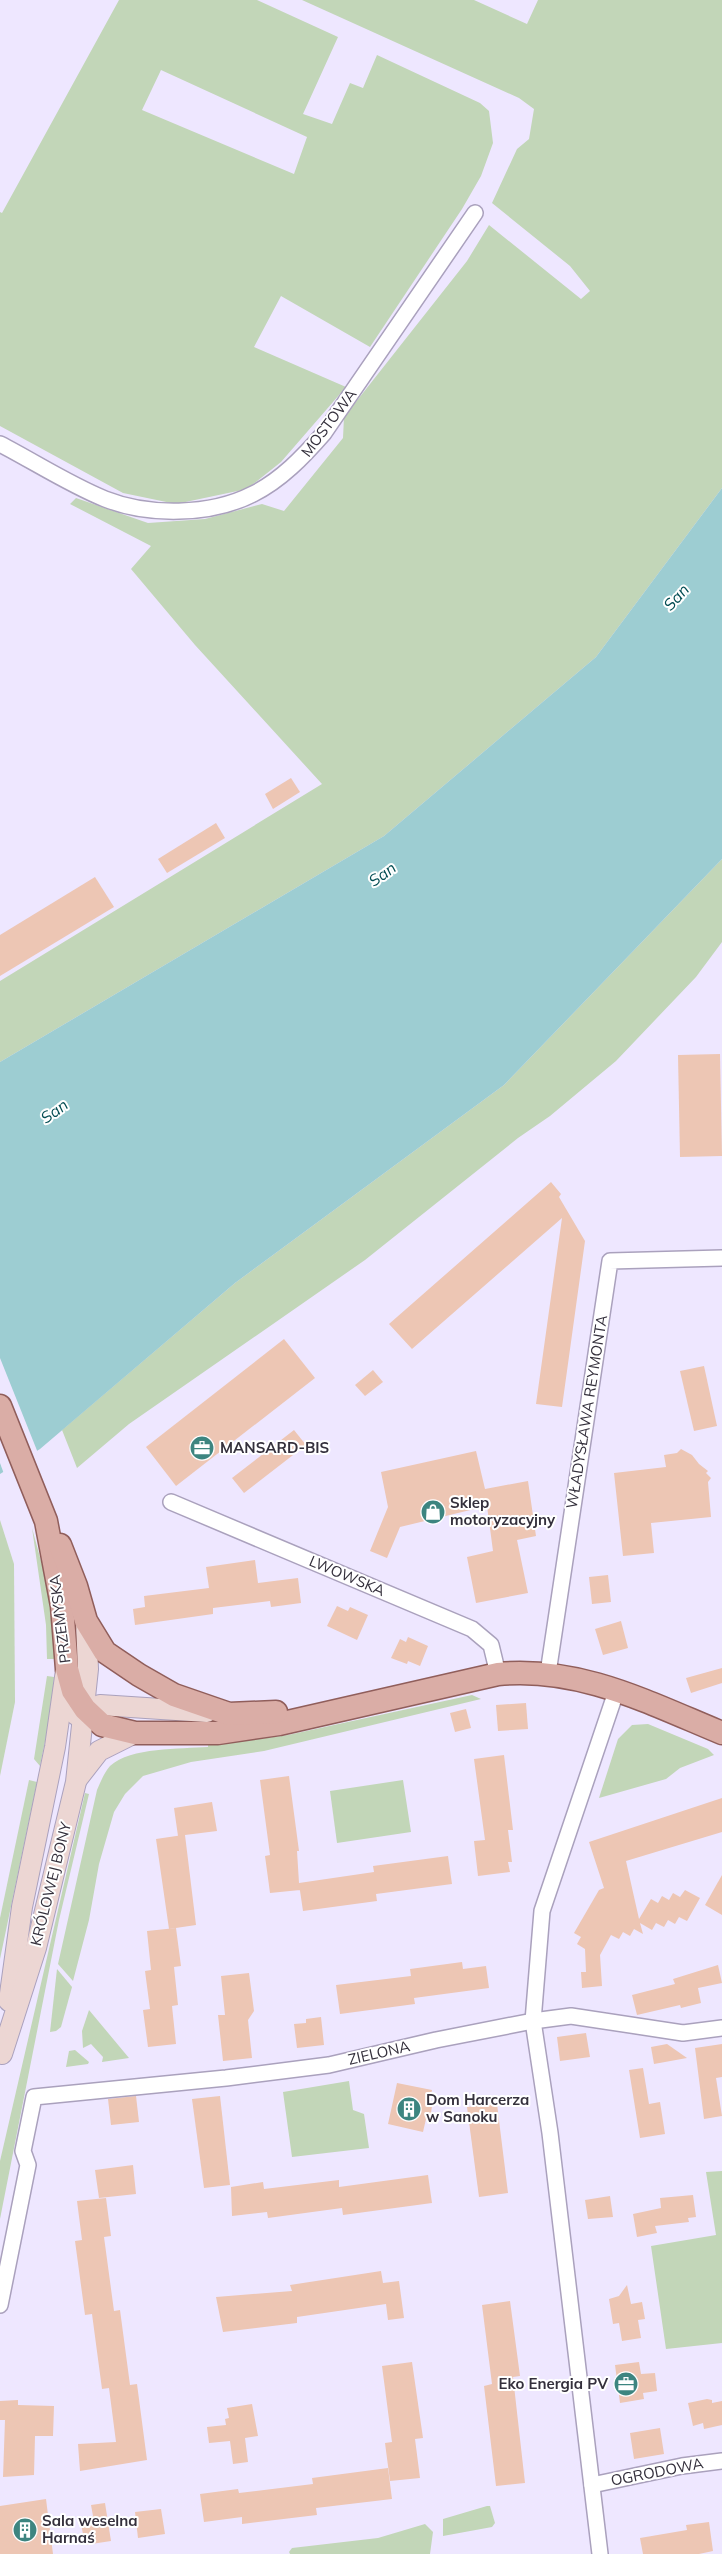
<svg xmlns="http://www.w3.org/2000/svg" width="722" height="2554" font-family="Mulish,sans-serif">
<rect width="100%" height="100%" fill="#eee7ff"/>
<g fill="#c2d6b8" fill-rule="evenodd">
<path d="M119 0H257L338 37 303 114 332 124 350 83 363 88 377 55 480 103 489 111 493 143 481 176 462 209 370 347 281 296 254 347 346 387 281 462 247 489 176 504 123 493 0 426V212L2 213ZM161 70 307 137 294 174 142 110Z"/>
<polygon points="302,0 474,0 527,24 538,0 722,0 722,488 596,657 384,836 0,1062 0,981 322,784 195,645 131,569 151,546 70,504 76,498 148,523 205,519 262,504 284,511 343,438 344,417 467,261 489,225 581,299 590,291 570,266 492,203 517,149 529,139 534,109 519,98"/>
<polygon points="722,859 722,942 696,977 616,1061 550,1116 518,1138 365,1260 129,1424 77,1468 62,1430 235,1283 504,1085"/>
<polygon points="0,1520 14,1564 15,1702 0,1776"/>
<polygon points="32,1528 50,1594 55,1659 47,1659 46,1625"/>
<path d="M47 1676 54 1677C53 1707 46 1736 40 1766L34 1759Z"/>
<path d="M472 1695 481 1699 264 1751 191 1762 143 1776 125 1794 114 1812 99 1864 89 1920 73 1981 58 1964 97 1790C101 1781 104 1773 110 1766 131 1747 180 1749 208 1747V1743H229L288 1735Z"/>
<polygon points="648,1724 708,1749 714,1755 680,1768 666,1779 599,1798 618,1739 632,1725"/>
<polygon points="29,1780 37,1782 0,1959 0,1918"/>
<polygon points="403,1780 411,1832 337,1843 330,1791"/>
<polygon points="85,1793 89,1794 59,1920 0,2219 0,2161"/>
<polygon points="57,1969 72,1987 61,2027 56,2031 50,2032"/>
<polygon points="89,2010 129,2058 102,2062 103,2057 91,2044 83,2048 82,2031"/>
<polygon points="75,2050 89,2062 88,2064 66,2067 69,2051"/>
<polygon points="349,2081 353,2110 364,2114 369,2148 292,2157 283,2092"/>
<polygon points="722,2171 722,2343 666,2349 651,2246 716,2235 706,2172"/>
<polygon points="487,2506 490,2506 495,2523 492,2527 443,2536 443,2519"/>
<polygon points="425,2524 433,2532 430,2554 290,2554 289,2552 292,2548 378,2538"/>
</g>
<polygon fill="#9dcdd2" points="722,488 722,859 504,1085 235,1283 40,1449 0,1474 0,1062 384,836 596,657"/>
<polygon fill="#eee7ff" points="0,1358 38,1453 4,1474 0,1463"/>
<g fill="#edc6b4">
<polygon points="291,778 300,792 273,809 265,794"/>
<polygon points="216,823 225,838 167,873 158,859"/>
<polygon points="95,877 114,907 0,976 0,935"/>
<polygon points="720,1054 722,1156 680,1157 678,1055"/>
<polygon points="551,1182 561,1194 559,1197 585,1241 562,1407 536,1404 562,1218 412,1349 389,1324"/>
<polygon points="284,1339 315,1378 176,1486 146,1447"/>
<polygon points="704,1366 717,1426 694,1431 680,1371"/>
<polygon points="373,1370 383,1382 365,1396 355,1385"/>
<polygon points="294,1430 306,1445 244,1493 232,1478"/>
<polygon points="681,1449 692,1455 699,1464 708,1471 706,1473 711,1478 708,1482 711,1517 651,1523 654,1553 623,1556 614,1473 666,1467 664,1455 677,1453"/>
<polygon points="476,1451 485,1489 528,1481 536,1536 517,1540 528,1593 476,1603 467,1557 493,1551 487,1506 400,1527 387,1558 370,1551 388,1507 381,1472"/>
<polygon points="255,1560 258,1583 298,1578 301,1603 271,1607 270,1601 213,1608 213,1614 135,1625 133,1609 145,1607 144,1596 209,1588 206,1567"/>
<polygon points="608,1575 611,1602 592,1604 589,1577"/>
<polygon points="337,1606 348,1611 350,1607 368,1615 357,1640 327,1626"/>
<polygon points="621,1621 628,1648 603,1655 595,1629"/>
<polygon points="408,1637 428,1646 420,1666 408,1661 407,1664 391,1658 400,1639 406,1642"/>
<polygon points="722,1668 722,1683 691,1693 686,1678"/>
<polygon points="526,1703 528,1729 498,1731 496,1705"/>
<polygon points="466,1709 471,1728 455,1732 450,1713"/>
<polygon points="504,1755 513,1830 508,1830 512,1862 508,1862 510,1872 478,1876 474,1841 485,1840 474,1759"/>
<polygon points="289,1776 299,1851 297,1851 299,1883 374,1872 373,1866 448,1856 452,1884 376,1894 377,1901 303,1911 299,1884 300,1890 270,1893 265,1856 270,1855 260,1780"/>
<polygon points="722,1798 722,1832 626,1861 639,1919 651,1899 658,1903 662,1896 669,1900 673,1893 680,1897 685,1890 700,1898 687,1921 679,1917 675,1924 668,1920 664,1927 656,1923 652,1930 640,1923 643,1934 634,1929 630,1936 623,1932 619,1939 611,1935 600,1955 602,1986 582,1988 581,1972 586,1972 585,1949 577,1944 581,1937 574,1933 599,1890 604,1888 589,1842"/>
<polygon points="212,1802 217,1831 185,1835 196,1925 169,1929 156,1839 183,1835 178,1836 174,1808"/>
<polygon points="722,1875 722,1915 705,1905"/>
<polygon points="176,1928 181,1966 174,1967 178,2005 172,2006 176,2044 148,2047 143,2010 150,2009 145,1971 151,1970 147,1931"/>
<polygon points="462,1962 463,1969 486,1966 489,1988 414,1998 415,2004 340,2014 336,1985 411,1976 410,1969"/>
<polygon points="718,1965 722,1983 698,1988 701,2003 681,2008 680,2005 637,2015 632,1995 675,1984 673,1979"/>
<polygon points="249,1973 254,2011 248,2020 252,2058 223,2061 218,2015 225,2015 221,1976"/>
<polygon points="321,2017 324,2045 297,2048 294,2024 306,2023 306,2019"/>
<polygon points="586,2033 590,2057 560,2061 557,2037"/>
<polygon points="667,2044 687,2058 654,2064 651,2047"/>
<polygon points="722,2044 722,2077 716,2078 722,2116 704,2119 695,2048"/>
<polygon points="643,2068 649,2104 660,2102 665,2134 640,2138 629,2070"/>
<polygon points="397,2083 432,2090 429,2105 432,2106 430,2120 426,2119 423,2132 388,2124"/>
<polygon points="136,2096 139,2122 111,2125 108,2099"/>
<polygon points="220,2096 230,2185 204,2188 192,2099"/>
<polygon points="497,2104 508,2193 479,2197 467,2107"/>
<polygon points="133,2165 136,2194 99,2198 95,2170"/>
<polygon points="428,2175 432,2203 343,2215 342,2208 268,2218 267,2212 232,2216 231,2187 263,2182 264,2189 339,2180 339,2187"/>
<polygon points="693,2195 696,2217 688,2218 689,2222 655,2226 657,2233 637,2237 633,2214 661,2208 660,2198"/>
<polygon points="610,2196 613,2217 588,2219 585,2200"/>
<polygon points="106,2198 111,2236 104,2237 114,2311 120,2310 130,2385 137,2384 147,2460 80,2471 78,2444 116,2442 109,2388 102,2389 92,2314 85,2315 75,2241 82,2240 77,2201"/>
<polygon points="381,2271 383,2283 399,2281 404,2318 388,2320 386,2304 297,2317 297,2323 223,2332 216,2297 292,2291 290,2285"/>
<polygon points="627,2285 631,2304 642,2302 645,2319 638,2320 641,2338 622,2341 619,2323 613,2324 609,2299 619,2296"/>
<polygon points="510,2301 520,2376 513,2377 525,2483 496,2486 484,2386 492,2384 482,2305"/>
<polygon points="412,2362 423,2438 415,2439 420,2478 390,2481 385,2443 392,2442 382,2366"/>
<polygon points="639,2362 641,2374 655,2373 657,2391 643,2393 644,2399 620,2403 615,2365"/>
<polygon points="707,2399 712,2400 712,2403 722,2401 722,2425 704,2429 703,2423 693,2426 688,2403"/>
<polygon points="18,2400 18,2405 54,2406 53,2436 35,2436 34,2475 3,2477 5,2420 0,2420 0,2401"/>
<polygon points="252,2404 258,2436 245,2438 248,2462 233,2464 230,2441 209,2443 207,2427 226,2425 225,2419 229,2418 227,2408"/>
<polygon points="660,2428 664,2454 634,2459 630,2433"/>
<polygon points="388,2468 392,2499 316,2508 317,2515 242,2524 242,2517 204,2522 200,2494 238,2489 239,2493 313,2484 312,2478"/>
<polygon points="46,2499 53,2554 0,2554 0,2506"/>
<polygon points="105,2503 111,2541 85,2545 80,2518 93,2516 91,2505"/>
<polygon points="161,2509 165,2534 138,2538 135,2512"/>
<polygon points="709,2522 713,2551 699,2554 643,2554 640,2538 687,2530 686,2525"/>
</g>
<g fill="none" stroke-linecap="round" stroke-linejoin="round">
<defs>
<g id="street">
<path d="M0 444C33 461 70 485 105 499 148 516 210 516 253 494 281 480 303 457 324 433L475 213"/>
<polyline points="171,1502 472,1629 491,1645 498,1674"/>
<polyline points="548,1673 610,1261 722,1258"/>
<polyline points="0,2305 28,2165 23,2151 34,2097 226,2078 329,2065 436,2040 533,2021 571,2016 683,2033 722,2028"/>
<polyline points="592,2485 682,2466 722,2461"/>
<polyline points="600,2554 550,2133 533,2021 542,1911 617,1689"/>
</g>
<g id="secondary">
<polyline points="76,1715 100,1705 207,1712"/>
<polyline points="78,1778 99,1751 135,1733"/>
<polyline points="9,2001 22,1907 55,1747 66,1670"/>
<polyline points="2,2054 36,1948 76,1782 88,1669 86,1621"/>
</g>
<g id="primary">
<path d="M0 1406 46 1521 62 1606 67 1669 73 1691 85 1709 102 1725 135 1733H218L279 1724 498 1674C579 1666 649 1703 722 1733"/>
<polyline points="60,1545 76,1586 86,1621 105,1652 139,1675 174,1695 229,1714 276,1712"/>
</g>
</defs>
<use href="#street" stroke="#aaa1bd" stroke-width="18"/>
<use href="#secondary" stroke="#aaa1bd" stroke-width="22"/>
<use href="#primary" stroke="#905e5b" stroke-width="25"/>
<use href="#street" stroke="#fff" stroke-width="15"/>
<use href="#secondary" stroke="#ecd6d3" stroke-width="20"/>
<use href="#primary" stroke="#daada6" stroke-width="22"/>
</g>
<defs>
<symbol id="office-disc" viewBox="-11 -11 22 22"><circle r="9.5" fill="#3d8580" stroke="#fff"/><path d="M-6-3h4V-5.5h4V-3h4V5H-6ZM-1-4.5V-3h2v-1.5ZM-6 0V1H6V0Z" fill="#fff"/></symbol>
<symbol id="shop-disc" viewBox="-11 -11 22 22"><circle r="9.5" fill="#3d8580" stroke="#fff"/><path d="M-5-2.5h2.3a2.7 3.5 0 0 1 5.4 0H5L5.5 6h-11ZM-1.5-2.5h3a1.5 2.3 0 0 0-3 0Z" fill="#fff"/></symbol>
<symbol id="building-disc" viewBox="-11 -11 22 22"><circle r="9.5" fill="#3d8580" stroke="#fff"/><path d="M-4-6H4V6H1V3H-1V6H-4ZM-2.5-4.3h1.7v1.8h-1.7ZM.8-4.3h1.7v1.8H.8ZM-2.5-1h1.7V.8h-1.7ZM.8-1h1.7V.8H.8Z" fill="#fff"/></symbol>
</defs>
<g fill-rule="evenodd">
<use href="#office-disc" x="188" y="1434" width="28" height="28"/>
<use href="#shop-disc" x="419" y="1498" width="28" height="28"/>
<use href="#building-disc" x="395" y="2095" width="28" height="28"/>
<use href="#office-disc" x="612" y="2370" width="28" height="28"/>
<use href="#building-disc" x="11" y="2516" width="28" height="28"/>
</g>
<g text-anchor="middle" stroke-width="4" stroke-linejoin="round" paint-order="stroke">
<g font-size="15" fill="#34303c" stroke="#fff">
<text transform="translate(329 423) rotate(-53)" y="5">MOSTOWA</text>
<text transform="translate(587 1412) rotate(-81)" y="5">WŁADYSŁAWA REYMONTA</text>
<text transform="translate(347 1576) rotate(23)" y="5">LWOWSKA</text>
<text transform="translate(60 1619) rotate(-97)" y="5">PRZEMYSKA</text>
<text transform="translate(51 1884) rotate(-76)" y="5">KRÓLOWEJ BONY</text>
<text transform="translate(379 2053) rotate(-13)" y="5">ZIELONA</text>
<text transform="translate(657 2472) rotate(-11)" y="5">OGRODOWA</text>
</g>
<g font-size="15" font-weight="bold" fill="#34303c" stroke="#fff" text-anchor="start">
<text x="220" y="1453">MANSARD-BIS</text>
<text x="450" y="1508">Sklep<tspan x="450" dy="17">motoryzacyjny</tspan></text>
<text x="426" y="2105">Dom Harcerza<tspan x="426" dy="17">w Sanoku</tspan></text>
<text x="608" y="2389" text-anchor="end">Eko Energia PV</text>
<text x="42" y="2526">Sala weselna<tspan x="42" dy="17">Harnaś</tspan></text>
</g>
<g font-size="16" font-style="italic" fill="#034d53" stroke="#fff">
<text transform="translate(676 597) rotate(-47)" y="6">San</text>
<text transform="translate(382 874) rotate(-36)" y="6">San</text>
<text transform="translate(54 1111) rotate(-36)" y="6">San</text>
</g>
</g>
</svg>
